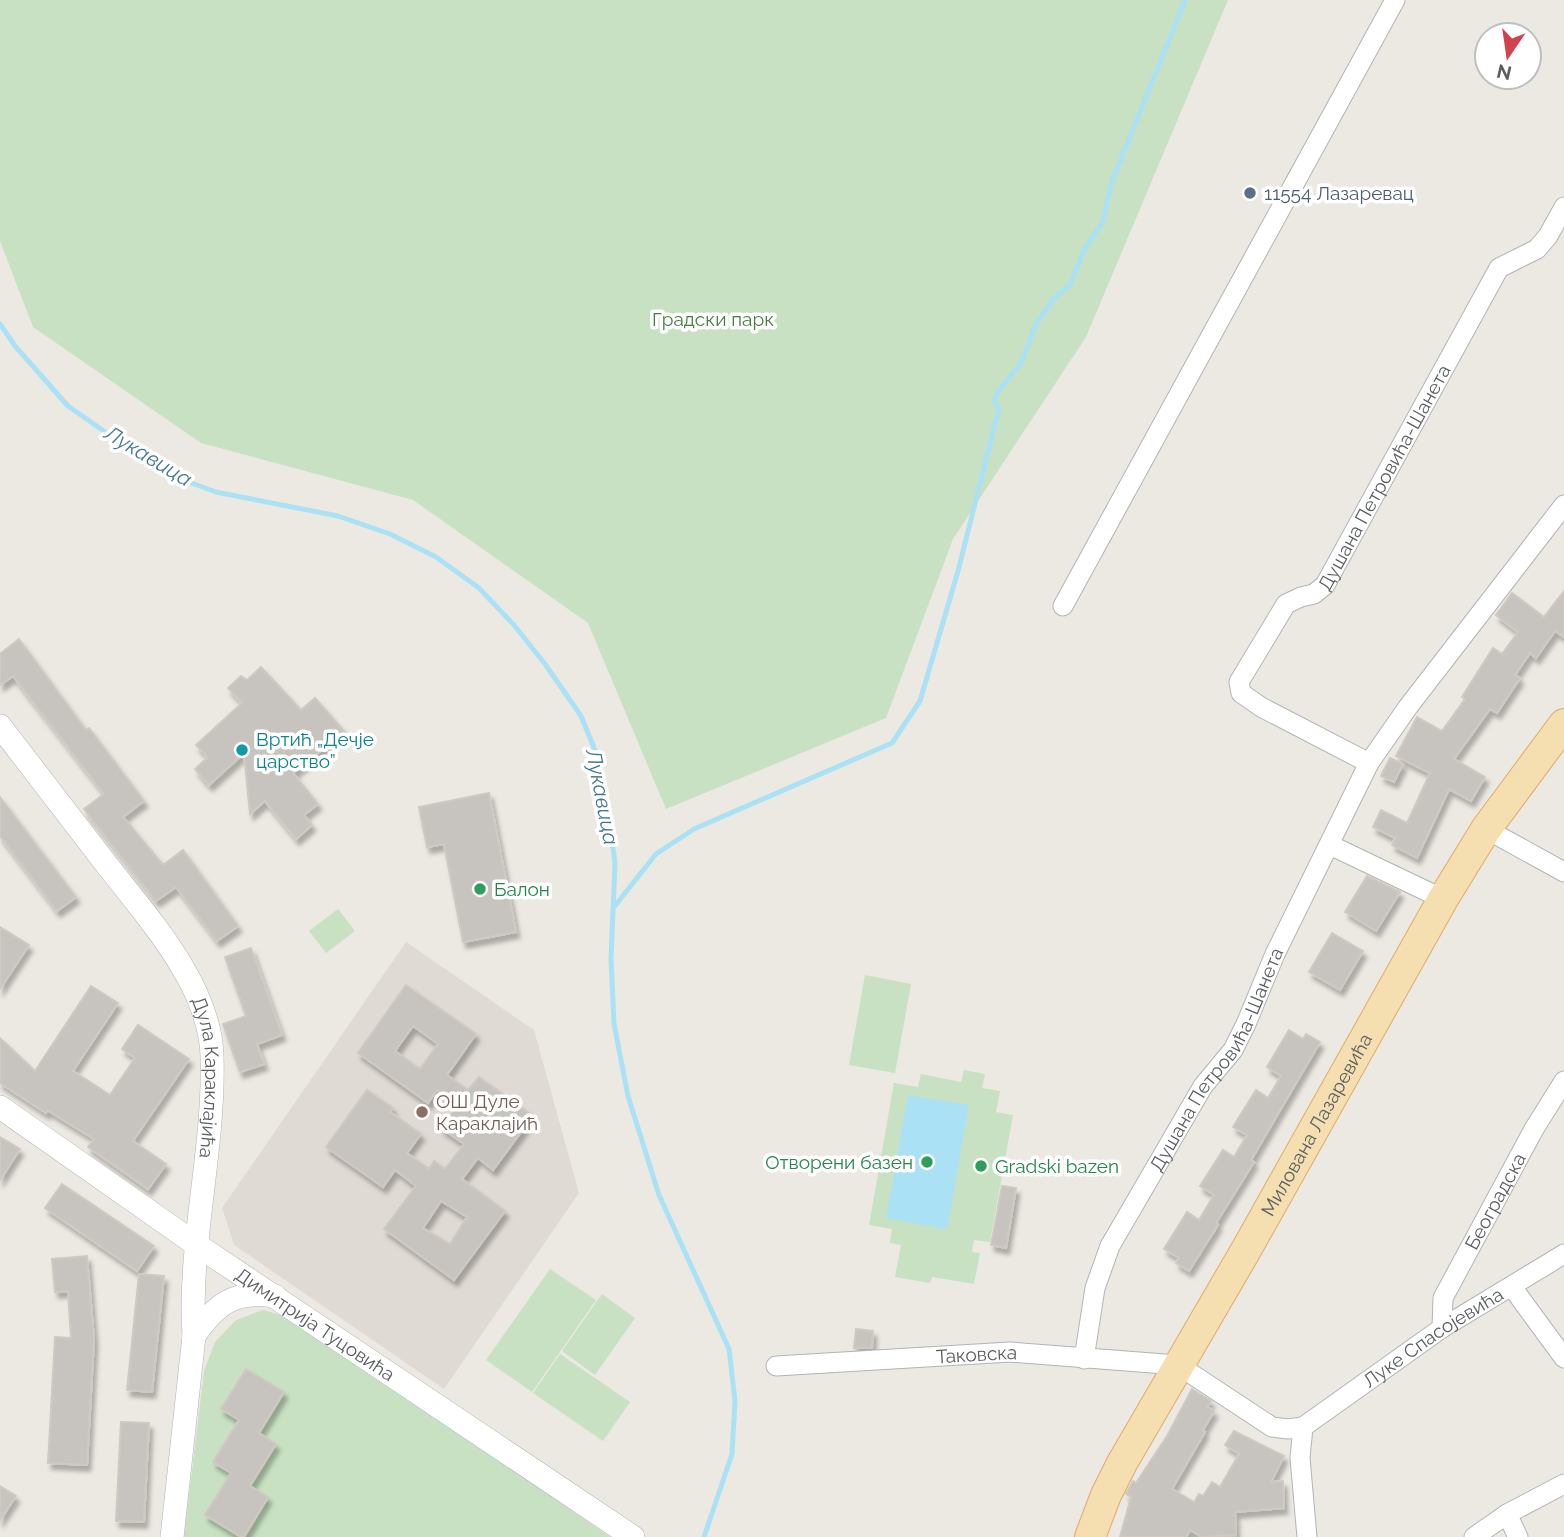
<svg xmlns="http://www.w3.org/2000/svg" width="1564" height="1537" font-family="Raleway,sans-serif">
<defs>
<filter id="shadow"><feDropShadow dx="3.5" dy="6" stdDeviation="2" flood-color="#0004"/></filter>
</defs>
<rect width="100%" height="100%" fill="#ece9e3"/>
<polygon fill="#dfdad4" points="406,942 534,1030 579,1193 444,1389 234,1245 222,1208"/>
<g fill="#c7e1c2">
<polygon points="0,0 1228,0 1086,337 953,539 886,718 666,809 588,623 413,500 201,443 33,327 0,241"/>
<polygon points="338,909 355,931 326,953 309,931"/>
<polygon points="865,975 911,984 895,1073 849,1065"/>
<polygon points="964,1070 985,1074 982,1088 1000,1091 996,1112 1013,1115 990,1242 974,1240 972,1252 980,1253 974,1284 932,1277 930,1283 895,1277 901,1245 890,1243 892,1229 869,1225 894,1083 918,1087 921,1074 961,1082"/>
<polygon points="550,1269 596,1300 532,1392 486,1360"/>
<polygon points="602,1294 635,1318 595,1375 562,1351"/>
<polygon points="263,1310 295,1319 610,1537 184,1537 204,1371 215,1342 236,1320"/>
<polygon points="560,1354 630,1402 603,1441 533,1393"/>
</g>
<polygon fill="#abe1f4" points="908,1095 969,1105 947,1229 886,1218"/>
<g fill="none" stroke-linecap="round" stroke-linejoin="round">
<g stroke="#abe1f4" stroke-width="5">
<polyline points="0,324 15,346 68,406 125,446 178,478 216,492 338,516 390,534 436,557 479,588 514,625 545,664 581,716 597,755 608,809 615,863 611,959 614,1024 628,1096 659,1195 729,1349 735,1401 732,1454 704,1537"/>
<polyline points="614,907 656,854 694,829 892,743 920,701 958,571 999,408 995,404 996,394 1021,363 1035,326 1053,299 1070,285 1084,250 1103,221 1111,184 1185,0"/>
</g>
</g>
<g fill="#c7c4c0" stroke="#d0c9c2" stroke-width="2" fill-rule="evenodd" filter="url(#shadow)">
<polygon points="1564,591 1564,637 1555,631 1536,658 1530,653 1515,675 1520,678 1497,713 1490,709 1454,759 1485,777 1471,801 1449,789 1417,858 1392,845 1395,838 1373,827 1381,810 1407,823 1430,773 1396,756 1417,717 1442,731 1465,699 1462,697 1493,648 1502,654 1518,632 1496,615 1512,593 1544,617"/>
<polygon points="19,639 86,730 89,728 144,801 123,817 163,865 183,850 238,926 217,941 176,887 156,901 84,809 104,794 13,676 0,685 0,654"/>
<polygon points="261,667 301,710 315,698 345,732 293,773 318,804 304,815 312,825 296,839 265,801 250,814 244,753 209,785 195,769 208,757 196,745 242,703 228,688 241,676 247,680"/>
<polygon points="1390,758 1403,764 1394,782 1381,776"/>
<polygon points="489,793 516,932 463,942 444,844 427,847 419,807"/>
<polygon points="0,797 76,897 57,911 0,836"/>
<polygon points="1367,876 1400,892 1376,931 1345,912"/>
<polygon points="0,927 29,945 0,989"/>
<polygon points="1332,933 1363,951 1340,990 1309,972"/>
<polygon points="251,948 282,1035 257,1044 264,1064 240,1072 223,1024 246,1016 225,957"/>
<path d="M406 985 476 1034 447 1075 468 1090 479 1077 533 1116 493 1170 478 1158 462 1179 505 1211 454 1280 384 1229 416 1186 395 1170 383 1187 326 1147 367 1090 393 1108 390 1112 421 1134 407 1153 429 1169 434 1161 445 1169 464 1144 441 1128 458 1105 437 1090 428 1103 358 1053ZM413 1026 438 1044 420 1069 395 1051ZM441 1201 467 1217 450 1244 423 1228Z"/>
<polygon points="91,986 118,1003 73,1071 110,1095 135,1058 122,1049 138,1025 189,1059 133,1141 166,1164 148,1189 88,1147 94,1139 47,1110 46,1113 0,1083 0,1038 35,1071"/>
<polygon points="1289,1030 1303,1039 1306,1034 1320,1042 1251,1160 1254,1162 1216,1223 1218,1225 1189,1271 1176,1263 1179,1258 1164,1249 1187,1212 1199,1220 1214,1195 1200,1186 1223,1150 1234,1157 1247,1135 1233,1127 1256,1090 1268,1098 1281,1076 1267,1067"/>
<polygon points="0,1137 20,1149 0,1180"/>
<polygon points="62,1184 154,1246 137,1271 45,1208"/>
<polygon points="1002,1186 1016,1188 1006,1248 991,1245"/>
<polygon points="87,1256 94,1340 87,1465 48,1463 55,1337 71,1338 68,1291 55,1292 52,1259"/>
<polygon points="139,1274 164,1276 152,1392 127,1390"/>
<polygon points="856,1329 873,1331 872,1348 854,1348"/>
<polygon points="246,1369 284,1392 259,1433 276,1444 250,1486 268,1497 244,1537 241,1537 205,1515 231,1473 213,1462 239,1420 221,1409"/>
<polygon points="1192,1389 1211,1401 1207,1407 1214,1411 1203,1430 1205,1432 1172,1489 1194,1502 1199,1494 1203,1496 1212,1482 1220,1487 1239,1454 1225,1445 1234,1431 1284,1456 1271,1482 1283,1481 1284,1508 1235,1512 1236,1535 1202,1537 1190,1530 1186,1537 1120,1537 1131,1497 1126,1494 1133,1481 1136,1483 1167,1436"/>
<polygon points="121,1422 149,1423 144,1522 116,1521"/>
<polygon points="0,1486 16,1496 0,1520"/>
</g>
<g fill="none" stroke-linecap="round" stroke-linejoin="round">
<defs>
<g id="minor">
<polyline points="1063,606 1395,0"/>
<path id="s1" d="M1369 763 1261 707 1241 693 1239 682 1286 604 1301 597 1314 594 1325 585 1499 268 1537 249 1548 236 1564 207"/>
<polyline points="1486,829 1564,872"/>
<polyline points="1330,845 1443,899"/>
<polyline points="1512,1287 1564,1358"/>
<path id="s2" d="M1442 1328 1443 1298 1534 1129 1564 1081"/>
<path id="s3" d="M1084 1359 1095 1288 1110 1246 1203 1086 1233 1050 1246 1024 1275 954 1369 763 1408 707 1564 505"/>
<path id="s4" d="M776 1366 1010 1352 1178 1365 1272 1427 1288 1429 1303 1427 1300 1458 1307 1537"/>
<path id="s5" d="M1303 1427 1442 1328 1564 1254"/>
<polyline points="1507,1514 1518,1537"/>
<polyline points="1474,1537 1507,1514 1564,1484"/>
</g>
<g id="tertiary">
<path id="s6" d="M0 726C33 769 67 813 100 856 143 913 210 982 212 1056 215 1150 188 1243 194 1336L172 1537"/>
<path id="s7" d="M0 1107 197 1245 633 1537"/>
<path d="M194 1336C216 1304 234 1290 275 1296"/>
</g>
<g id="primary">
<path id="s8" d="M1090 1537 1106 1495 1122 1463 1246 1250 1443 899 1486 829 1564 724"/>
</g>
</defs>
<use href="#minor" stroke="#b0b4b7" stroke-width="21"/>
<use href="#tertiary" stroke="#b0b4b7" stroke-width="24"/>
<use href="#primary" stroke="#e0aa68" stroke-width="32"/>
<use href="#minor" stroke="#fff" stroke-width="19"/>
<use href="#tertiary" stroke="#fff" stroke-width="23"/>
<use href="#primary" stroke="#f5deaf" stroke-width="30"/>
</g>
<circle fill="#5c6f8a" stroke="#fff" stroke-width="2.5" cx="1250" cy="193" r="7"/>
<circle fill="#0f9aa8" stroke="#fff" stroke-width="2.5" cx="242" cy="750" r="7"/>
<g fill="#2e9e5b" stroke="#fff" stroke-width="2.5">
<circle cx="480" cy="889" r="7"/>
<circle cx="927" cy="1162" r="7"/>
<circle cx="981" cy="1166" r="7"/>
</g>
<circle fill="#8d6e63" stroke="#fff" stroke-width="2.5" cx="422" cy="1112" r="7"/>
<g text-anchor="middle" stroke-width="7" stroke-linejoin="round" paint-order="stroke">
<g font-size="19" fill="#4e5e75" stroke="#fff" text-anchor="start">
<text x="1264" y="200">11554 Лазаревац</text>
</g>
<g font-size="19" fill="#467e3e" stroke="#fff">
<text x="713" y="326">Градски парк</text>
</g>
<g font-size="19" fill="#5b5f62" stroke="#fff">
<text dy="7" stroke="none"><textPath href="#s1" startOffset="415">Душана Петровића-Шанета</textPath></text>
<text dy="7" stroke="none"><textPath href="#s3" startOffset="332">Душана Петровића-Шанета</textPath></text>
<text dy="7" stroke="none"><textPath href="#s6" startOffset="418">Дула Караклајића</textPath></text>
<text dy="7" stroke="none"><textPath href="#s8" startOffset="471">Милована Лазаревића</textPath></text>
<text dy="7" stroke="none"><textPath href="#s2" startOffset="140">Београдска</textPath></text>
<text dy="7" stroke="none"><textPath href="#s7" startOffset="383">Димитрија Туцовића</textPath></text>
<text dy="7" stroke="none"><textPath href="#s5" startOffset="158">Луке Спасојевића</textPath></text>
<text dy="7" stroke="none"><textPath href="#s4" startOffset="201">Таковска</textPath></text>
</g>
<g font-size="19" fill="#0d838f" stroke="#fff" text-anchor="start">
<text x="256" y="746">Вртић „Дечје<tspan x="256" dy="22">царство”</tspan></text>
</g>
<g font-size="19" fill="#27864d" stroke="#fff" text-anchor="start">
<text x="494" y="896">Балон</text>
<text x="913" y="1169" text-anchor="end">Отворени базен</text>
<text x="995" y="1173">Gradski bazen</text>
</g>
<g font-size="19" fill="#785e54" stroke="#fff" text-anchor="start">
<text x="436" y="1108">ОШ Дуле<tspan x="436" dy="22">Караклајић</tspan></text>
</g>
<g font-size="21" font-style="italic" fill="#447893" stroke="#fff">
<text transform="translate(148 456) rotate(31)" y="7">Лукавица</text>
<text transform="translate(602 797) rotate(79)" y="7">Лукавица</text>
</g>
</g>
<g transform="translate(1508 56) rotate(193)"><circle r="33" fill="#ffffff" stroke="#bdbfc0" stroke-width="2"/>
<path d="M0-5L12 26L0 18L-12 26Z" fill="#d4414e"/>
<text y="-10" font-size="19" font-weight="bold" text-anchor="middle" fill="#5b5f62">N</text>
</g>
</svg>
